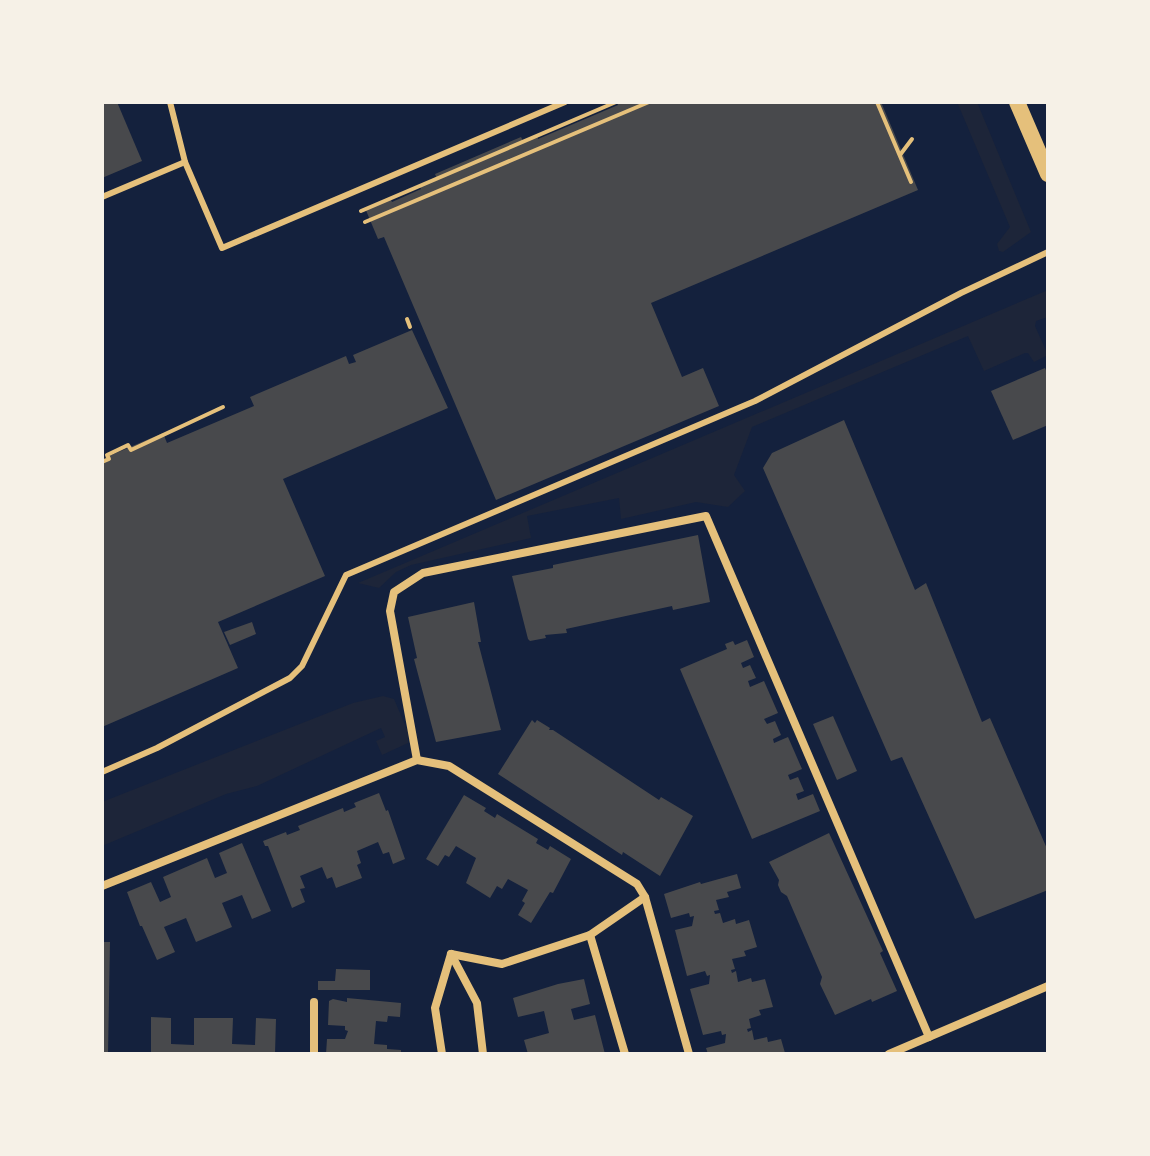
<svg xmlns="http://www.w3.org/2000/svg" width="1150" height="1156" font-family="Roboto,sans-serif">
<rect width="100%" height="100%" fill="#14213d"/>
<g fill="#1d2539">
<polygon points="957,102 977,102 1031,232 1003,252 999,251 997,244 1010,227"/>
<polygon points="1048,290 1048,317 1036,321 1035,326 1048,355 1034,362 1028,353 1025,353 984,371 968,336 752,427 734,475 745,491 728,507 696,502 621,519 619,498 527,516 531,538 411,565 396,572 379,588 358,583"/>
<polygon points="383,696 394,699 408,732 408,743 382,755 376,741 385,737 381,728 257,786 226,794 102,846 102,802 353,703"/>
</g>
<g fill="#48494c">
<polygon points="102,102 117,102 142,161 102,178"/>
<polygon points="617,102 881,102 918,190 651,303 682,377 703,368 719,406 496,500 384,237 378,239 365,208 390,198 392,202 421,189 420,187 437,179 435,174 521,137 523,141 537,135 538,139 618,105"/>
<polygon points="412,330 448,408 283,479 325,576 218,622 238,668 102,727 102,459 163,433 167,443 254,406 250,397 346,356 349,364 356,362 353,355"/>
<polygon points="1045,368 1048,375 1048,425 1013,440 991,391"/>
<polygon points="844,420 915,590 926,583 982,722 990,718 1048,851 1048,890 975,919 902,757 891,761 763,468 772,453"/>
<polygon points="698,535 710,602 673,610 672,606 566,629 567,633 545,635 546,638 530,641 528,639 512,576 553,568 553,565"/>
<polygon points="474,602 481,642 478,642 501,730 436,742 414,659 417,658 408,617"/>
<polygon points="252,622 256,634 230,645 224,632"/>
<polygon points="747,640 754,657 741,663 743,668 750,665 756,678 748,681 750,687 764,681 778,713 764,719 767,724 775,721 781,735 773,739 774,743 788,737 802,769 788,775 790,780 798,777 804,791 796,794 798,800 813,794 820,811 752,839 680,669 727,649 725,644 733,641 735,645"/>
<polygon points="833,716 857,771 837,780 813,724"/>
<polygon points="532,720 535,723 537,720 550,728 549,730 553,730 659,800 661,797 693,816 660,876 623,852 622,855 498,774"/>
<polygon points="379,793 386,811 388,810 405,859 393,864 389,852 383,854 378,842 357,851 361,863 357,865 362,878 336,888 332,877 327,879 322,867 300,876 305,888 300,889 305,902 292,908 268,846 265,846 263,841 286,832 287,835 300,830 298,826 343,808 344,812 356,807 354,803"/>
<polygon points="464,795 486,808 484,811 495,818 497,814 538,839 536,843 548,850 550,846 571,859 553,893 550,892 531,923 518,915 525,903 522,901 528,890 508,879 502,889 497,886 490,898 466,883 476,858 456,846 449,857 445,855 438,866 426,859"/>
<polygon points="829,833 883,951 880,953 897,991 872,1002 871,999 835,1015 820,984 822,977 803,933 787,896 781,892 778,885 779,880 769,862"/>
<polygon points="242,843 271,911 252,919 242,895 222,903 232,927 196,942 186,918 164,927 175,952 157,960 142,926 140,926 127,892 151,882 160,902 171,897 163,877 207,858 215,878 227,873 219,853"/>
<polygon points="737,874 741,888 727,892 729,897 716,900 719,910 714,911 715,914 720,913 723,923 735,919 736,924 749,920 757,947 744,951 746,956 732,959 735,969 731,970 732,973 736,971 738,982 751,978 752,982 765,979 773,1007 759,1010 761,1015 749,1019 751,1028 747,1029 748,1032 752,1030 754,1040 767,1037 768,1042 781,1039 785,1053 781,1054 708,1054 706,1048 725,1043 726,1034 722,1035 721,1031 703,1035 690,989 709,984 710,975 707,976 705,971 687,976 675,930 692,926 694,916 690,917 689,913 671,918 664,894 700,882 701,884"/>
<polygon points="102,942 110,942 108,1054 102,1054"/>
<polygon points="336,969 370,970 370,990 318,990 318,981 335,981"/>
<polygon points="584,979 590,1004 571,1009 574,1020 595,1015 605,1054 528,1054 524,1040 549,1033 544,1011 518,1017 513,998 558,984"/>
<polygon points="347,998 401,1003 400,1017 388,1016 387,1022 376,1021 374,1044 387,1045 387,1049 401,1050 401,1054 326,1054 327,1039 345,1039 348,1031 345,1030 345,1026 328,1025 329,1001 333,999 347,1002"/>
<polygon points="151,1017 171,1018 171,1044 194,1045 194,1018 233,1018 232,1044 255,1045 256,1018 276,1019 275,1054 151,1054"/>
</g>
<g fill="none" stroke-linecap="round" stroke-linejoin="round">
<g stroke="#e5c07b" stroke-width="4">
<polyline points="877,102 911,182"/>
<polyline points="900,155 912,139"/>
<polyline points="361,211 616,102"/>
<polyline points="365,222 649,102"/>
<polyline points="407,319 410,327"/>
<polyline points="102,462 109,459 107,455 128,445 131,450 223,407"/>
</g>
<g stroke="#e5c07b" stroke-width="6">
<polyline points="170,102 185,162 222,248 565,102"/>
<polyline points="102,197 185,162"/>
<polyline points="102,772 157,748 290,678 302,666 346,575 755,401 961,293 1048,252"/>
</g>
<g stroke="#e5c07b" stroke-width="8">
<polyline points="417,760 390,611 394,592 423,573 706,516 929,1037"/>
<polyline points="102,886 417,760 449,766 637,884 645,897 689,1054"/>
<polyline points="590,935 625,1054"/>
<polyline points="451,954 502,964 590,935 645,897"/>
<polyline points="451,954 477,1003 483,1054"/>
<polyline points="314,1054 314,1002"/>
<polyline points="442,1054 435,1008 451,954"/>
<polyline points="889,1054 1048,986"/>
</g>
<polyline stroke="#e5c07b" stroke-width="16" points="1017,102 1048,174"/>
</g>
<rect width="1150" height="1156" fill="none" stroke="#f6f1e7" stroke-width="208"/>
</svg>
